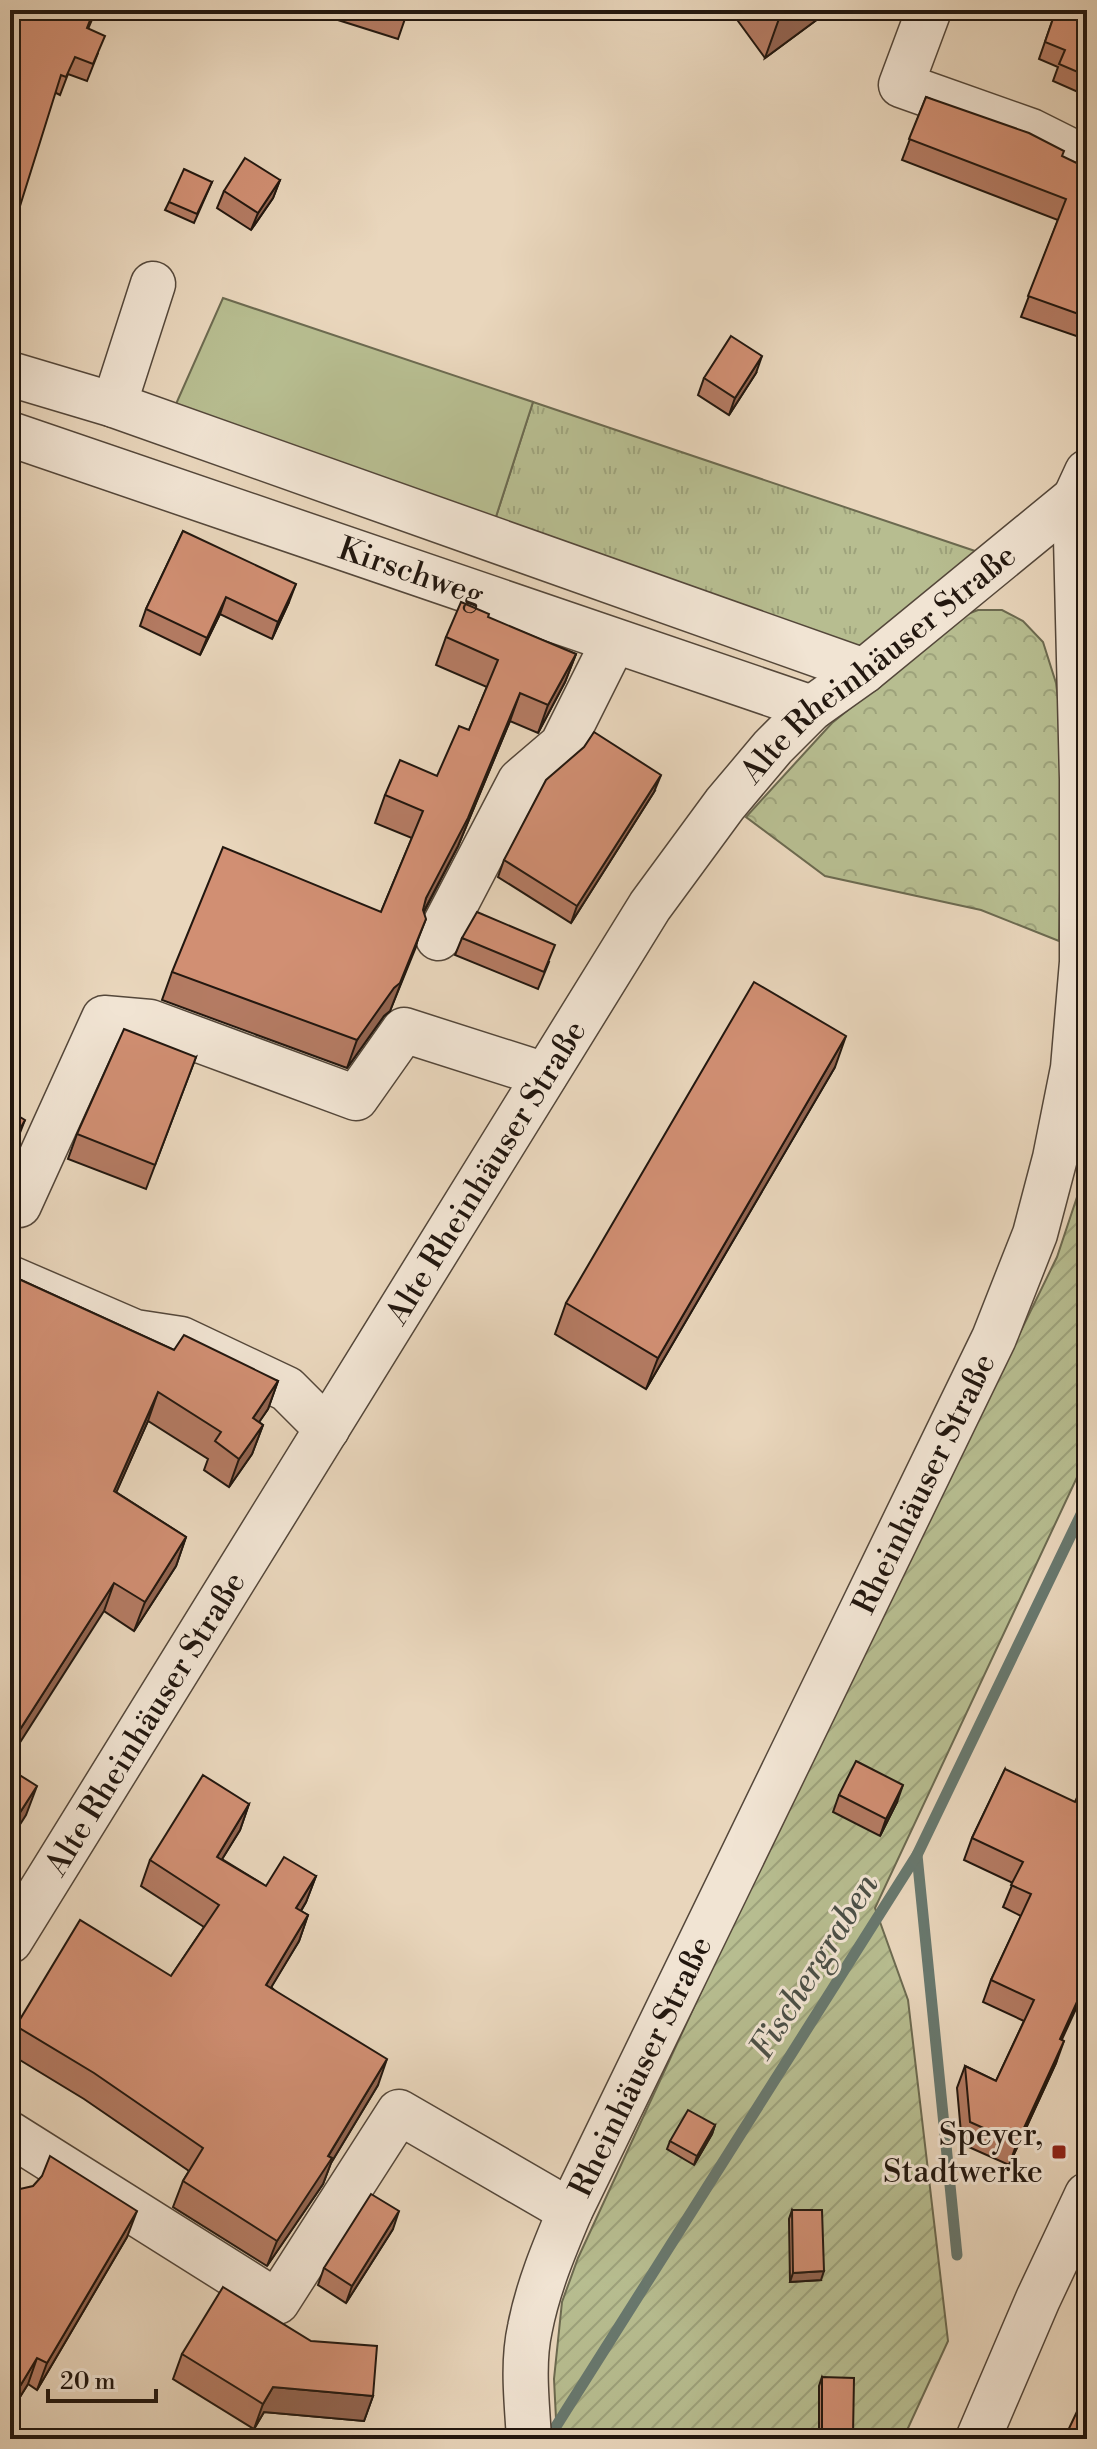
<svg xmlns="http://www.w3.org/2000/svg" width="1097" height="2449" font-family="'Libre Bodoni',serif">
<defs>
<pattern id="grass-tufts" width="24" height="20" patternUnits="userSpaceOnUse" patternTransform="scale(2)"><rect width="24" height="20" fill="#b7bd90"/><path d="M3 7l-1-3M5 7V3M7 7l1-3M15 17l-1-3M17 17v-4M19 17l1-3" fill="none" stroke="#9da27b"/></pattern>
<pattern id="forest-crowns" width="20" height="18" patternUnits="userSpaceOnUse" patternTransform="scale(2)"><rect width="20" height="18" fill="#b7bd90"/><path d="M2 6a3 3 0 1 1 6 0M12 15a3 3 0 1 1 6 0" fill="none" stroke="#9da27b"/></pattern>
<pattern id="garden-furrows" width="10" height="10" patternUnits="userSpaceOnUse" patternTransform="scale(2)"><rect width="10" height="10" fill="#b7bd90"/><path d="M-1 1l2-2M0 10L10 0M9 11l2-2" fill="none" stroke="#9da27b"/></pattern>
</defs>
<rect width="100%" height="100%" fill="#e9d6bc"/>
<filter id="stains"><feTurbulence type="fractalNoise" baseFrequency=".0025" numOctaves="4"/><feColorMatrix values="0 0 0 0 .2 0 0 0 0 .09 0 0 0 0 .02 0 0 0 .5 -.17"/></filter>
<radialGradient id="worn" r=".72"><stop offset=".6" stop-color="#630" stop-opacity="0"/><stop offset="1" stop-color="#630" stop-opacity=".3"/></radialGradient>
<polygon fill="url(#grass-tufts)" stroke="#6c6a50" stroke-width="2" points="533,402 978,552 863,656 493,526"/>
<polygon fill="url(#forest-crowns)" stroke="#6c6a50" stroke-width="2" points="978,610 1002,610 1023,621 1043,642 1056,683 1063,740 1059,941 981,910 825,876 746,817 832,723 965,615"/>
<polygon fill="url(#garden-furrows)" stroke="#6c6a50" stroke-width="2" points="1087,1167 1087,1456 875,1908 908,2000 948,2341 903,2439 557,2439 554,2379 562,2302 578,2258 756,1873 1057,1257"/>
<polygon fill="#b7bd90" stroke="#6c6a50" stroke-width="2" points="223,298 533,402 493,526 172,413"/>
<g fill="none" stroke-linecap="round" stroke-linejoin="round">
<g stroke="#68786e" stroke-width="11">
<polyline points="917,1855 957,2255"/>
<polyline points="548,2439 917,1855 1087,1502"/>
</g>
<defs>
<g id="minor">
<polyline points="929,10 901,85 1031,131 1087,159"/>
<polyline points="10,374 114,405 864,671"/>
<polyline points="114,405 153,284"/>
<path id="s1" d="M10 434 812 708"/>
<polyline points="438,938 520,781 562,745 614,641"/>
<polyline points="19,1205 104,1018 150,1022 356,1098 404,1030 545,1075"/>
<polyline points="10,1278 135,1332 181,1339 287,1389 327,1429"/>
<path id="s2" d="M10 1941 650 906 725 804 773 747 812 708 864 671 1075 498"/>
<polyline points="10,2134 277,2302 399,2112 570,2211"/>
<path id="s3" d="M529 2439C527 2403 522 2364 530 2328 538 2287 554 2249 570 2211L994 1338 1035 1234 1055 1158 1073 1068 1082 962V779L1075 498 1087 472"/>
<polyline points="978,2439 1038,2299 1087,2195"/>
</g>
</defs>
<use href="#minor" stroke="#54473a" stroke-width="47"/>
<use href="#minor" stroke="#f1e4d3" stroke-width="44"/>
</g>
<g fill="#b47b63" stroke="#22170f" stroke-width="2">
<polygon points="23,10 96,10 88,29 98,53 87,81 68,74 60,95 56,93"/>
<polygon points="341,10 408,10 398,39 338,20"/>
<polygon points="730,10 830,10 765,58"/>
<polygon points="1056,10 1087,20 1087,96 1053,81 1058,67 1039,59"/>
<polygon points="926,97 1087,168 1087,334 1085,339 1021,317 1058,220 902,160"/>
<polygon points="280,180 273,198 251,230 217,208 224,191"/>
<polygon points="212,182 194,223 165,210 169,202"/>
<polygon points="756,373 729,415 698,395 704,378"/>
<polygon points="183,531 289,602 272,639 220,614 200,655 140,626 146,609"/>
<polygon points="488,618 576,654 565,682 538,733 510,721 458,846 424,912 416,947 390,1011 384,1016 347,1068 162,1000 172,972 381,912 412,838 375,823 385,795 437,776 469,730 487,687 436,665 446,637"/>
<polygon points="654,792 571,923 498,877 504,860"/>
<polygon points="462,938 549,962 538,989 455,955"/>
<polygon points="196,1057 146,1189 68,1159 77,1134"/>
<polygon points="835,1067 646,1389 555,1334 566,1303"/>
<polygon points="10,1275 174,1350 278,1381 268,1409 259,1422 263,1425 252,1454 229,1487 204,1470 208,1459 148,1421 116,1492 186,1537 176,1566 134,1631 104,1611"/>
<polygon points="1087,1591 1087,1616 1079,1612"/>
<polygon points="1005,1769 1062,2040 1056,2063 1009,2165 962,2144 957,2088 965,2066 996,2081 1024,2021 983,2002 991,1980 1021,1916 1003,1907 1013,1883 964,1860 972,1838"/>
<polygon points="839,1795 897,1802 880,1836 833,1812"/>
<polygon points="249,1804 240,1830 222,1859 266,1886 316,1876 306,1902 301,1911 308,1915 299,1941 271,1987 378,2085 331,2163 323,2184 267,2266 173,2207 183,2181 189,2171 84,2099 10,2054 10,2041 16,2026 171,1976 204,1927 141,1886 150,1860"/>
<polygon points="715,2125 712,2134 694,2165 667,2149 670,2141"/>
<polygon points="10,2187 127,2237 37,2390 28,2384 10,2413"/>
<polygon points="792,2210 821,2280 790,2282 789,2219"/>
<polygon points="393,2229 346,2303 318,2285 324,2268"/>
<polygon points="182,2354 373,2396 364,2421 264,2412 254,2429 173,2379"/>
<polygon points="822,2377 851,2439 819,2439 819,2386"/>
</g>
<g fill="#926450" stroke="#22170f" stroke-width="2">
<polygon points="789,10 830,10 765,58 780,16"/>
<polygon points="280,180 273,198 251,230 258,213"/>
<polygon points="762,356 756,373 729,415 735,398"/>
<polygon points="296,584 289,602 272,639 278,622"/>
<polygon points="226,597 220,614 200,655 207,638"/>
<polygon points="576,654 565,682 538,733 548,705"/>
<polygon points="520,693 510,721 458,846 416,926 426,898"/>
<polygon points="661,775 654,792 571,923 577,906"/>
<polygon points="426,919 390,1011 384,1016 347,1068 357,1040"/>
<polygon points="846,1036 835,1067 646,1389 658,1358"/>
<polygon points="25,1120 14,1148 10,1156 10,1147"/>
<polygon points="278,1381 268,1409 242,1447 253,1418"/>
<polygon points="158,1392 148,1421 104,1520 114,1491"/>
<polygon points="263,1425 252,1454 229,1487 239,1459"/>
<polygon points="186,1537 176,1566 134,1631 145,1602"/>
<polygon points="114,1583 104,1611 10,1758 10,1745"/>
<polygon points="903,1785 897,1802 880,1836 886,1819"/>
<polygon points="37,1786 26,1815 10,1840 10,1828"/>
<polygon points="249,1804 240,1830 208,1882 217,1857"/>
<polygon points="316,1876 306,1902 287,1934 296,1908"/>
<polygon points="308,1915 299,1941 257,2011 266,1985"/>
<polygon points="1087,1980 1087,1985 1052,2061 1060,2039"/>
<polygon points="1064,2041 1056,2063 1009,2165 1017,2143"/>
<polygon points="387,2059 378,2085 331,2163 323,2184 267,2266 277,2241"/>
<polygon points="715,2125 712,2134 694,2165 697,2156"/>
<polygon points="137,2211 127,2237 37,2390 47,2363"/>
<polygon points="399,2211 393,2229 346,2303 352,2286"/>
<polygon points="824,2271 821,2280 790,2282 793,2273"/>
<polygon points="37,2358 28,2384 10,2413 11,2401"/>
<polygon points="273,2387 373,2396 364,2421 264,2412 254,2429 263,2404"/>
<polygon points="822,2434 853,2435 851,2439 820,2439"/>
</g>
<g fill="#d18f73" stroke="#22170f" stroke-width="2">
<polygon points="23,10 94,10 87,28 105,36 93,64 75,57 66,77 61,75 10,238 10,39"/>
<polygon points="393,10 408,10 407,14"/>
<polygon points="775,10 789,10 780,16"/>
<polygon points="1056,10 1065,10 1087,20 1087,76 1059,64 1065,50 1045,42"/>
<polygon points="926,97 1029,133 1064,151 1062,156 1087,168 1087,317 1028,296 1066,199 909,139"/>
<polygon points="245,158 280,180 258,213 224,191"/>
<polygon points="184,169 212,182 197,214 169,202"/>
<polygon points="731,336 762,356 735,398 704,378"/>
<polygon points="183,531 296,584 278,622 226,597 207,638 146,609"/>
<polygon points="461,602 489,614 488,617 576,654 548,705 520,693 468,818 426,898 423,910 426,919 400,983 394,988 357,1040 172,972 223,847 381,912 423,811 385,795 400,760 437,776 459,726 469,730 498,660 446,637"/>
<polygon points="594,732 661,775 577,906 504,860 546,780 584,747"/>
<polygon points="477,912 555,945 544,972 462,938"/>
<polygon points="754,982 846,1036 658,1358 566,1303"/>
<polygon points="124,1029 196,1057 155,1165 77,1134"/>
<polygon points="10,1111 25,1120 10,1147"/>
<polygon points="10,1275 174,1350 184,1335 278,1381 253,1418 263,1425 239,1459 215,1441 221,1432 158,1392 114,1491 186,1537 145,1602 114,1583 10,1745"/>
<polygon points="856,1761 903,1785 886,1819 839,1795"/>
<polygon points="10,1769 37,1786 10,1828"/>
<polygon points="1005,1769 1075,1802 1087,1776 1087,1980 1060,2039 1064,2041 1017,2143 970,2122 965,2066 996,2081 1034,2000 991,1980 1031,1894 1011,1885 1023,1862 972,1838"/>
<polygon points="203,1775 249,1804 217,1857 266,1886 284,1857 316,1876 296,1908 308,1915 266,1985 387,2059 328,2156 332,2158 277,2241 183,2181 203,2148 94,2073 16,2026 80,1920 171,1976 219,1905 150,1860"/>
<polygon points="688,2110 715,2125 697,2156 670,2141"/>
<polygon points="50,2156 137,2211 47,2363 37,2358 11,2401 10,2187 20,2189 33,2186 42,2176"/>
<polygon points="371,2194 399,2211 352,2286 324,2268"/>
<polygon points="792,2210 822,2210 824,2271 793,2273"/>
<polygon points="223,2287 311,2341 377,2346 373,2396 273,2387 263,2404 182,2354"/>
<polygon points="822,2377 854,2378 853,2435 822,2434"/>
<polygon points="1082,2401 1087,2404 1087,2439 1064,2439"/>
</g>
<rect fill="#8f2418" stroke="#f1e4d3" stroke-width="3" x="1051" y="2144" width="16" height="16" rx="4"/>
<g text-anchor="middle" stroke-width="6" stroke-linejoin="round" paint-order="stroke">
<g font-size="32" fill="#22170f" stroke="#f1e4d3">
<text dy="11" stroke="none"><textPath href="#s1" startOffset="424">Kirschweg</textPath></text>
<text dy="11" stroke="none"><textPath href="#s2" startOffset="1552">Alte Rheinhäuser Straße</textPath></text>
<text dy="11" stroke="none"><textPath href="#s2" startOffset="904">Alte Rheinhäuser Straße</textPath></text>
<text dy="11" stroke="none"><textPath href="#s3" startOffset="1044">Rheinhäuser Straße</textPath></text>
<text dy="11" stroke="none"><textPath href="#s2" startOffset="256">Alte Rheinhäuser Straße</textPath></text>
<text dy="11" stroke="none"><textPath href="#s3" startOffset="396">Rheinhäuser Straße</textPath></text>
</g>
<g font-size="32" fill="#22170f" stroke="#f1e4d3" text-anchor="end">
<text x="1043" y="2145">Speyer,<tspan x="1043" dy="37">Stadtwerke</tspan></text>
</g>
<g font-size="34" font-style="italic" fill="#4b5047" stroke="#f1e4d3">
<text transform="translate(813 1966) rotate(-58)" y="12">Fischergraben</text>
</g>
</g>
<rect width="1097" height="2449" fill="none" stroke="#e9d6bc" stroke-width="40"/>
<rect x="12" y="12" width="1073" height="2425" fill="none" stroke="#22170f" stroke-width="4"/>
<rect x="20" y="20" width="1057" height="2409" fill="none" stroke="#22170f" stroke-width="2"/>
<path d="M48 2389v12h108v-12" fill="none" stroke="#22170f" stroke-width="4"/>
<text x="60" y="2389" font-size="24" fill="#22170f" stroke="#f1e4d3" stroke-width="6" paint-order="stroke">20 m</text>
<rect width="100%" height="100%" filter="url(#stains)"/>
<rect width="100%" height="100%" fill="url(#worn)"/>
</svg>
